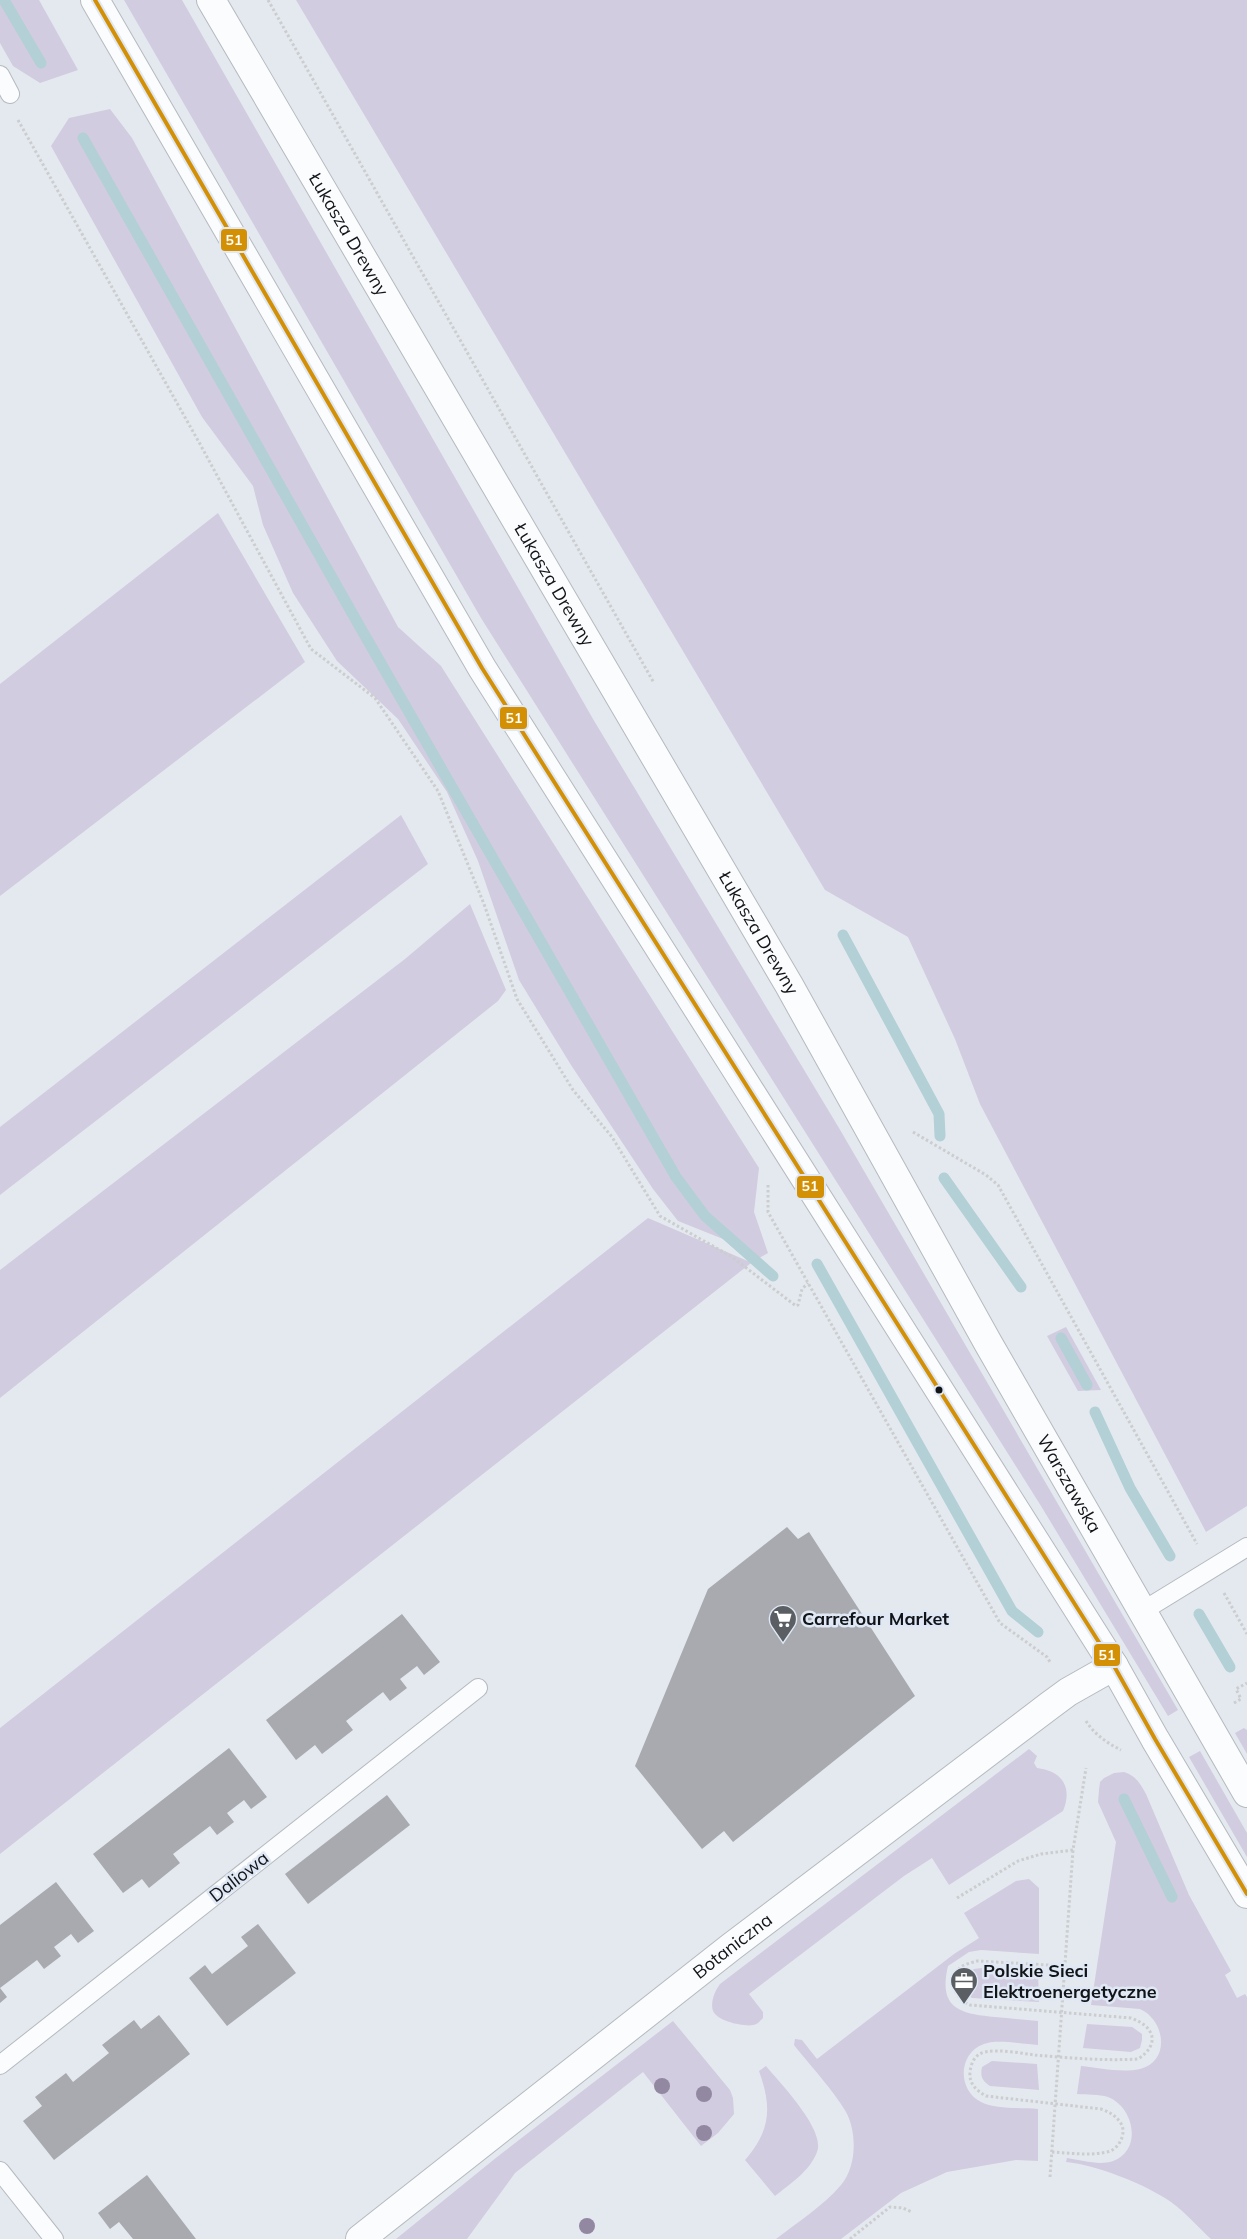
<svg xmlns="http://www.w3.org/2000/svg" width="1247" height="2239" font-family="Mulish,sans-serif">
<rect width="100%" height="100%" fill="#e4e9ef"/>
<g fill="#d1ccdf">
<polygon points="0,0 39,0 78,70 40,83 13,66 0,43"/>
<polygon points="124,0 182,0 593,719 839,1128 1178,1710 1168,1716 1041,1506 481,618"/>
<polygon points="296,0 1247,0 1247,1506 1206,1532 980,1104 955,1039 908,937 825,890"/>
<polygon points="110,109 132,138 398,627 441,666 759,1168 754,1212 768,1253 751,1263 0,1854 0,1728 648,1218 750,1262 723,1239 678,1221 653,1189 571,1065 519,980 478,861 447,792 398,719 337,661 293,593 263,525 253,486 202,417 51,146 69,118"/>
<polygon points="218,513 305,662 0,896 0,684"/>
<polygon points="401,815 428,864 0,1195 0,1127"/>
<polygon points="470,904 506,990 498,1001 0,1398 0,1270 405,959"/>
<polygon points="1066,1327 1101,1390 1078,1391 1047,1336"/>
<polygon points="1244,1728 1247,1730 1247,1754 1235,1733"/>
<path d="M1029 1749 1037 1756 1034 1763 1037 1768C1062 1771 1073 1787 1063 1811L949 1885 932 1858 904 1876 749 1994 763 2012V2018C760 2021 757 2025 753 2025 744 2027 717 2021 713 2011 710 2002 715 1991 720 1984Z"/>
<polygon points="1200,1751 1247,1833 1247,1857 1189,1757"/>
<path d="M1124 1772C1136 1776 1140 1783 1146 1794L1189 1895 1231 1971 1225 1975 1237 1998 1245 1994 1247 1997V2239H1211C1198 2227 1185 2212 1171 2202 1145 2184 1097 2165 1066 2162L1067 2158C1082 2160 1099 2166 1113 2161 1143 2150 1134 2107 1108 2097 1099 2094 1086 2095 1077 2094L1081 2066C1099 2068 1122 2073 1140 2069 1171 2061 1165 2020 1140 2009L1091 2005 1116 1842 1098 1802 1099 1790 1100 1782 1104 1778 1114 1773Z"/>
<path d="M1029 1879 1039 1888V1954L981 1950 969 1952 948 1966C938 2008 959 2014 995 2017 1009 2018 1024 2020 1038 2021V2045C1024 2044 996 2039 984 2044 958 2053 957 2090 981 2102 996 2110 1021 2107 1038 2109V2161L1016 2160 947 2172 901 2193 841 2239H776C798 2222 823 2206 841 2185 857 2166 857 2132 846 2112 834 2091 809 2064 794 2045L795 2039 802 2040 817 2059 954 1954 979 1938 964 1913 1016 1881Z"/>
<path d="M989 1967 1038 1972 1039 2002 972 1998C963 1993 962 1986 964 1976L974 1969Z"/>
<polygon points="673,2021 730,2090 733,2098 734,2114 718,2133 701,2146 643,2072 515,2173 467,2239 396,2239 497,2157"/>
<polygon points="1087,2024 1132,2027 1142,2034 1142,2040 1140,2048 1131,2052 1083,2048"/>
<path d="M992 2061 1037 2064 1039 2090 990 2086C982 2081 980 2076 982 2067Z"/>
<path d="M766 2066C780 2083 826 2130 817 2152 810 2171 790 2184 775 2196L745 2160C771 2130 772 2107 759 2071Z"/>
</g>
<g fill="none" stroke-linecap="round" stroke-linejoin="round">
<g stroke="#b2d0d5" stroke-width="11">
<polyline points="4,0 41,63"/>
<polyline points="83,138 360,627 676,1177 705,1216 773,1276"/>
<polyline points="843,935 939,1114 940,1136"/>
<polyline points="944,1178 1021,1287"/>
<polyline points="817,1264 1012,1611 1038,1632"/>
<polyline points="1061,1338 1087,1385"/>
<polyline points="1095,1412 1130,1488 1170,1556"/>
<polyline points="1199,1614 1230,1667"/>
<polyline points="1124,1799 1172,1897"/>
</g>
</g>
<g fill="#a8aaaf">
<polygon points="787,1527 798,1539 809,1532 915,1696 733,1842 724,1831 702,1849 635,1766 708,1589"/>
<polygon points="402,1614 440,1662 424,1675 417,1666 400,1679 407,1688 390,1701 383,1692 346,1721 353,1730 322,1754 315,1745 296,1760 266,1720"/>
<polygon points="229,1748 267,1797 251,1809 244,1800 227,1813 234,1822 217,1835 210,1826 173,1854 180,1863 149,1888 142,1879 123,1893 93,1854"/>
<polygon points="387,1795 410,1825 308,1904 285,1874"/>
<polygon points="56,1882 94,1931 78,1943 71,1934 54,1947 61,1956 44,1969 37,1960 0,1988 7,1997 0,2003 0,1925"/>
<polygon points="258,1924 296,1973 227,2026 189,1978 205,1965 212,1974 248,1946 241,1937"/>
<polygon points="159,2015 190,2054 54,2160 23,2121 42,2106 35,2097 66,2073 73,2082 109,2053 102,2045 134,2020 141,2029"/>
<polygon points="147,2175 196,2239 133,2239 119,2222 110,2229 98,2213"/>
</g>
<g fill="none" stroke-linecap="round" stroke-linejoin="round">
<defs>
<g id="lane">
<polyline points="0,75 10,94"/>
<polyline points="1141,1612 1247,1547"/>
<polyline points="0,2065 478,1688"/>
<polyline points="0,2171 54,2239"/>
</g>
<g id="street">
<path id="s1" d="M360 2239 731 1947 1049 1706 1068 1692 1114 1666"/>
</g>
<g id="secondary">
<polyline points="95,0 482,668 1114,1666 1155,1739 1247,1894"/>
<path id="s2" d="M211 0 789 985 988 1343 1247 1793"/>
</g>
</defs>
<use href="#lane" stroke="#b6babf" stroke-width="20"/>
<use href="#street" stroke="#b6babf" stroke-width="30"/>
<use href="#secondary" stroke="#b6babf" stroke-width="30"/>
<g stroke="#cbcdcf" stroke-width="3" stroke-dasharray="2.5 2.5" stroke-linecap="butt">
<polyline points="268,0 654,683"/>
<polyline points="18,120 200,444 311,649 375,698 438,791 484,904 517,999 573,1090 612,1137 660,1216 732,1257 796,1306 798,1305 802,1289 808,1283"/>
<polyline points="913,1132 986,1175 998,1185 1197,1544"/>
<polyline points="768,1185 768,1212 1000,1623 1047,1657 1050,1662"/>
<polyline points="1224,1593 1247,1634"/>
<polyline points="1234,1703 1241,1699 1236,1689 1247,1683"/>
<path d="M1086 1721C1094 1734 1107 1743 1121 1750"/>
<polyline points="957,1898 1018,1861 1041,1854 1073,1850"/>
<path d="M1052 2152C1070 2153 1089 2156 1107 2152 1119 2150 1128 2132 1120 2122 1115 2115 1109 2112 1101 2109L986 2096C976 2090 969 2084 970 2072 971 2063 975 2054 985 2052 1000 2049 1019 2053 1035 2055 1069 2058 1104 2061 1138 2059 1161 2044 1154 2026 1131 2018L970 2005C957 2000 947 1982 959 1969 963 1964 971 1963 977 1961L1065 1966"/>
<polyline points="1050,2177 1073,1850 1086,1768"/>
<polyline points="850,2239 890,2207 903,2208 912,2212"/>
</g>
<use href="#lane" stroke="#fbfcfd" stroke-width="18"/>
<use href="#street" stroke="#fbfcfd" stroke-width="28"/>
<use href="#secondary" stroke="#fbfcfd" stroke-width="28"/>
<defs>
<polyline id="bus-1" points="95,0 482,668 1114,1666 1155,1739 1247,1894"/>
</defs>
<use href="#bus-1" stroke="#dfe8f4" stroke-width="8"/>
<use href="#bus-1" stroke="#d49004" stroke-width="4"/>
</g>
<g fill="#9288a1">
<circle cx="662" cy="2086" r="8"/>
<circle cx="704" cy="2094" r="8"/>
<circle cx="704" cy="2133" r="8"/>
<circle cx="587" cy="2226" r="8"/>
</g>
<defs>
<symbol id="supermarket-pin" viewBox="-11 -11 22 30"><path d="M0 17L-7.5 6A9.5 9.5 0 1 1 7.5 6Z" fill="#5b5f63" stroke="#dfe8f4"/><path d="M-6-5.5h2.5l.6 2H6L4.5 2H-2.5L-4.4-4H-6ZM-1.5 3.2a1.3 1.3 0 1 0 .1 0ZM3 3.2a1.3 1.3 0 1 0 .1 0Z" fill="#fff"/></symbol>
<symbol id="office-pin" viewBox="-11 -11 22 30"><path d="M0 17L-7.5 6A9.5 9.5 0 1 1 7.5 6Z" fill="#5b5f63" stroke="#dfe8f4"/><path d="M-6-3h4V-5.5h4V-3h4V5H-6ZM-1-4.5V-3h2v-1.5ZM-6 0V1H6V0Z" fill="#fff"/></symbol>
</defs>
<g fill-rule="evenodd">
<use href="#supermarket-pin" x="767" y="1603" width="32" height="43"/>
<use href="#office-pin" x="948" y="1965" width="32" height="43"/>
</g>
<circle fill="#111418" stroke="#dfe8f4" stroke-width="2" cx="939" cy="1390" r="4.5"/>
<g text-anchor="middle" stroke-width="5" stroke-linejoin="round" paint-order="stroke">
<g font-size="18" fill="#111418" stroke="#dfe8f4">
<text dy="6" stroke="none"><textPath href="#s2" startOffset="272">Łukasza Drewny</textPath></text>
<text dy="6" stroke="none"><textPath href="#s2" startOffset="678">Łukasza Drewny</textPath></text>
<text dy="6" stroke="none"><textPath href="#s2" startOffset="1082">Łukasza Drewny</textPath></text>
<text dy="6" stroke="none"><textPath href="#s2" startOffset="1714">Warszawska</textPath></text>
<text transform="translate(239 1877) rotate(-38)" y="6">Daliowa</text>
<text dy="6" stroke="none"><textPath href="#s1" startOffset="474">Botaniczna</textPath></text>
</g>
<g font-size="18" font-weight="bold" fill="#111418" stroke="#dfe8f4" text-anchor="start">
<text x="802" y="1625">Carrefour Market</text>
<text x="983" y="1977">Polskie Sieci<tspan x="983" dy="21">Elektroenergetyczne</tspan></text>
</g>
</g>
<g stroke="#dfe8f4" stroke-width="2">
<rect x="220" y="228" width="28" height="24" rx="5" fill="#d49004"/>
<rect x="499" y="706" width="29" height="24" rx="5" fill="#d49004"/>
<rect x="796" y="1175" width="29" height="24" rx="5" fill="#d49004"/>
<rect x="1093" y="1643" width="28" height="24" rx="5" fill="#d49004"/>
</g>
<g font-size="14" text-anchor="middle" font-weight="bold" fill="#fff">
<text x="234" y="245">51</text>
<text x="514" y="723">51</text>
<text x="810" y="1191">51</text>
<text x="1107" y="1660">51</text>
</g>
</svg>
